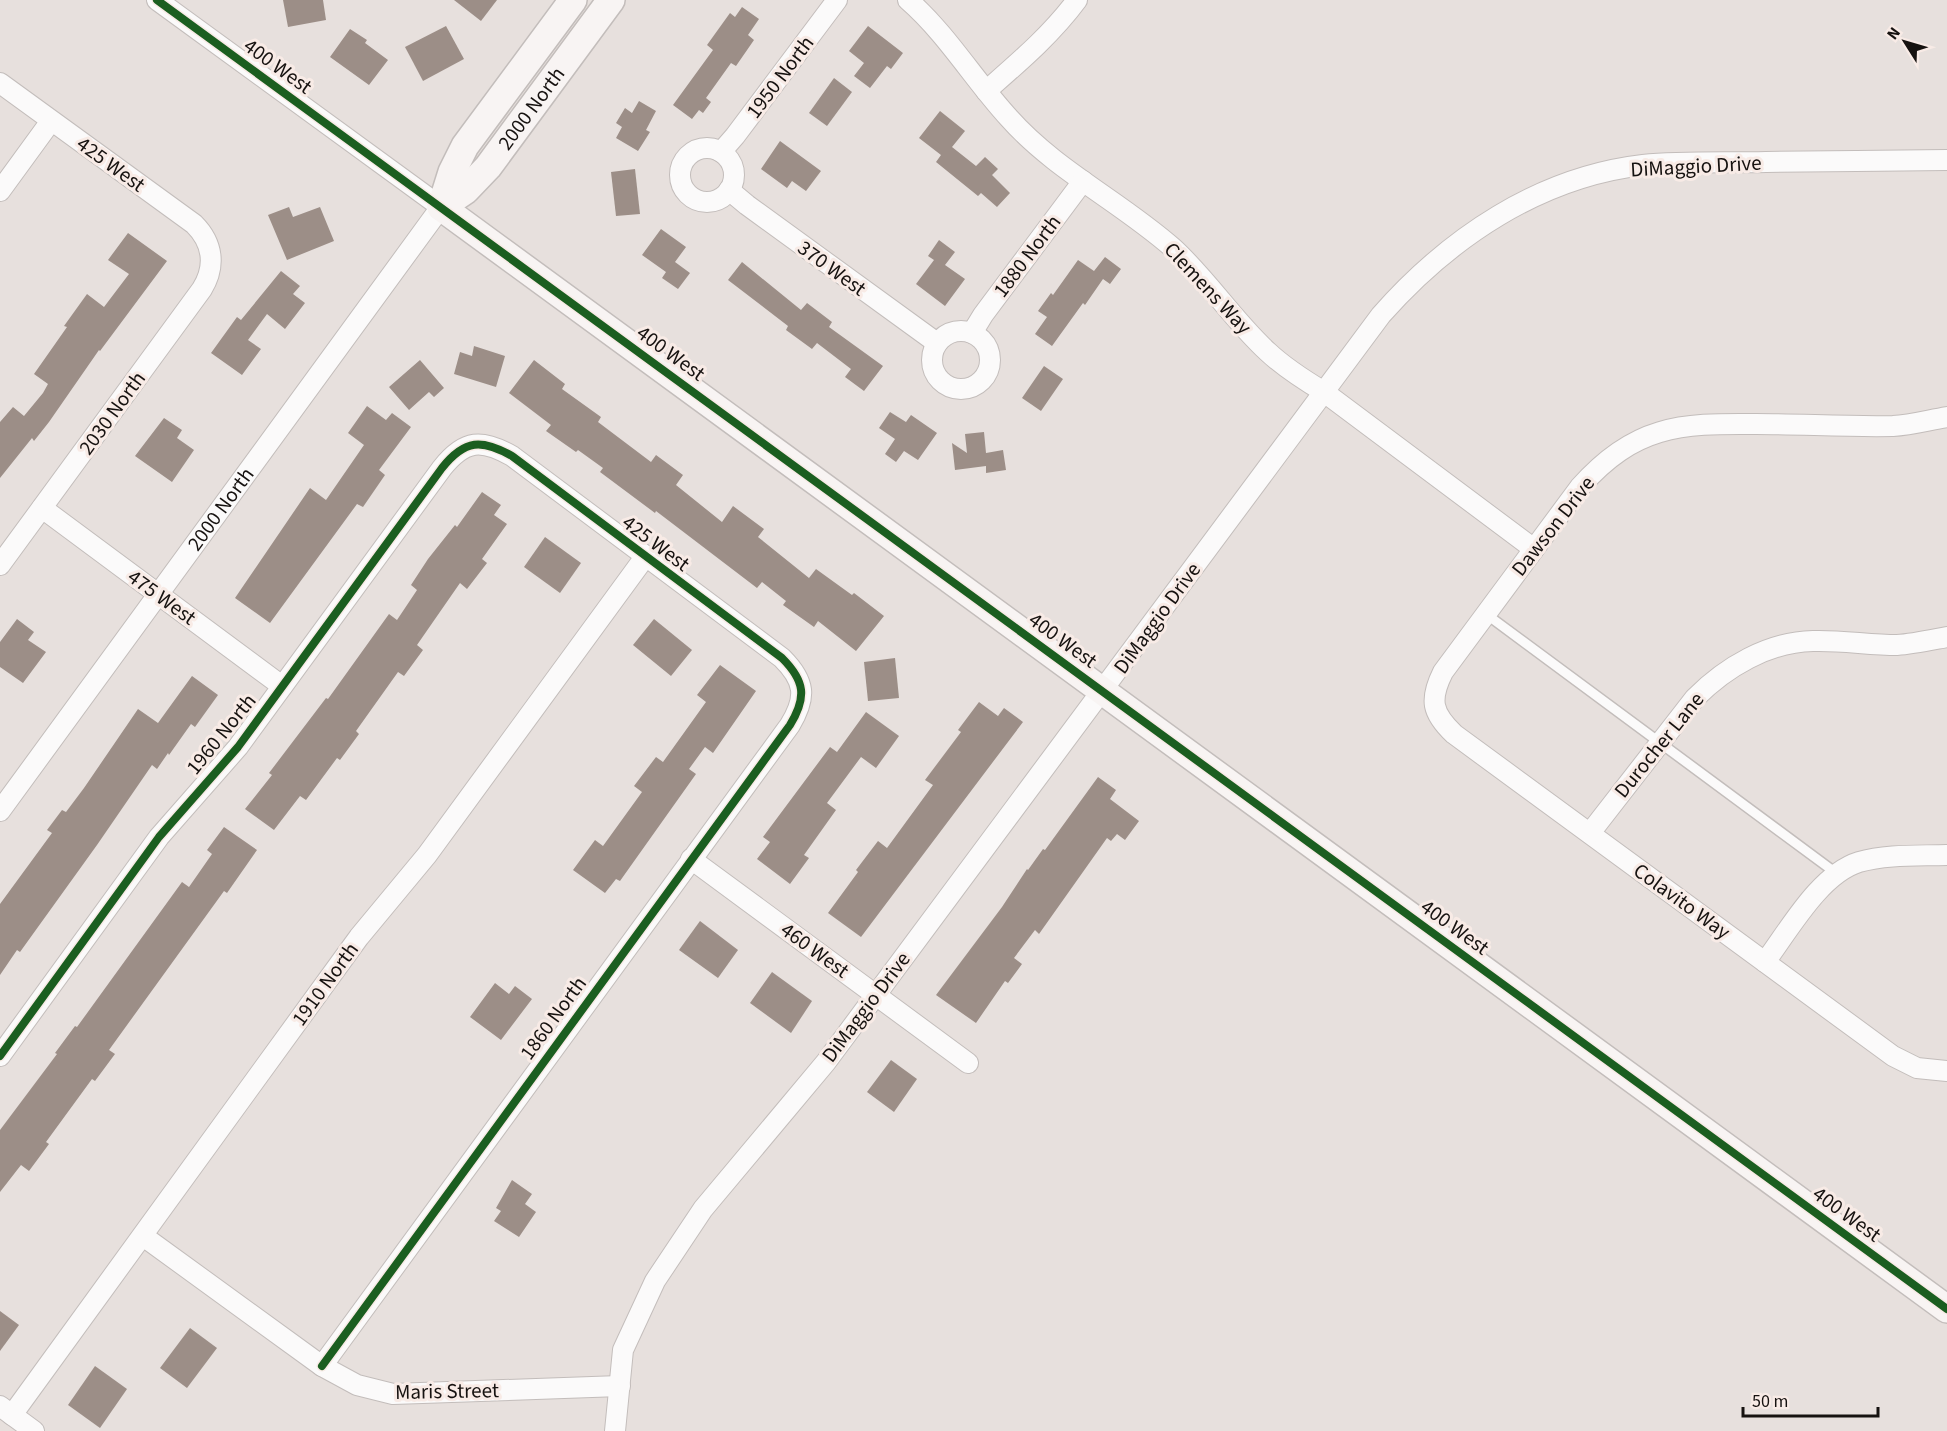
<svg xmlns="http://www.w3.org/2000/svg" width="1947" height="1431" font-family="'Source Sans 3',sans-serif">
<rect width="100%" height="100%" fill="#e7e0dd"/>
<g fill="#9c8e87">
<polygon points="283,0 323,0 326,20 288,27"/>
<polygon points="454,0 497,0 481,21"/>
<polygon points="742,7 759,19 748,35 754,40 736,66 731,63 706,98 711,102 703,113 699,110 692,119 673,105 713,50 707,45 730,13 735,17"/>
<polygon points="446,26 464,59 423,81 405,47"/>
<polygon points="868,26 903,53 891,69 887,66 870,88 854,76 864,63 849,51"/>
<polygon points="350,29 367,40 365,43 388,60 369,85 330,57"/>
<polygon points="834,78 852,92 827,126 809,113"/>
<polygon points="639,101 656,111 646,130 650,132 638,151 616,138 622,127 616,123 625,108 632,113"/>
<polygon points="940,111 965,131 952,147 976,166 985,157 998,169 992,175 1010,193 997,207 981,193 978,196 936,162 941,155 919,138"/>
<polygon points="780,141 821,171 806,191 792,181 787,188 761,169"/>
<polygon points="635,169 640,214 616,216 611,172"/>
<polygon points="289,207 293,217 320,207 334,241 287,260 268,215"/>
<polygon points="661,229 686,247 675,262 690,273 678,289 662,278 666,272 642,255"/>
<polygon points="128,233 167,261 100,351 99,350 49,422 34,441 32,438 0,478 0,422 13,407 24,416 43,393 48,384 34,374 67,327 64,326 87,294 104,307 129,274 108,260"/>
<polygon points="939,240 955,252 945,265 965,279 945,306 916,284 934,260 928,256"/>
<polygon points="1105,257 1121,269 1110,284 1103,279 1085,305 1083,303 1052,346 1035,334 1047,317 1038,311 1051,293 1053,295 1078,260 1094,271"/>
<polygon points="742,262 801,310 807,303 832,322 829,327 883,366 864,391 845,377 851,369 817,343 812,349 786,330 788,326 728,280"/>
<polygon points="281,271 300,286 293,294 305,303 285,329 267,314 248,340 261,349 242,375 211,353 237,317 241,320"/>
<polygon points="474,346 505,356 496,387 454,374 460,352 472,356"/>
<polygon points="420,360 444,388 434,397 429,392 409,410 389,387"/>
<polygon points="534,360 565,384 562,389 601,417 598,422 651,462 656,455 683,475 676,485 722,522 733,506 764,529 758,537 809,578 816,569 852,595 854,593 884,616 856,651 818,621 814,627 783,605 786,601 762,582 757,588 656,511 655,513 600,472 603,468 578,450 576,452 546,431 551,425 509,393"/>
<polygon points="1044,366 1063,379 1041,411 1022,398"/>
<polygon points="367,406 386,420 392,413 411,427 379,470 385,475 363,507 357,504 270,623 235,598 310,488 326,500 364,445 348,433"/>
<polygon points="890,412 906,422 911,415 937,433 918,460 904,451 896,462 885,454 895,439 879,428"/>
<polygon points="164,418 182,430 177,438 194,450 172,482 135,456"/>
<polygon points="984,432 986,453 1003,450 1006,470 986,473 986,466 955,470 952,443 967,453 965,434"/>
<polygon points="482,492 501,505 494,515 507,524 482,559 487,563 467,589 460,583 417,645 423,650 404,676 398,672 356,731 359,734 340,760 337,758 306,800 300,796 274,830 245,809 272,775 269,773 326,698 328,699 389,614 397,620 417,590 411,585 428,559 455,525 457,527"/>
<polygon points="545,537 581,563 560,593 524,567"/>
<polygon points="17,619 34,632 28,640 46,652 23,683 0,667 0,642"/>
<polygon points="654,619 692,650 671,676 633,645"/>
<polygon points="895,658 899,698 868,701 864,662"/>
<polygon points="720,665 756,691 713,753 705,747 689,769 696,774 620,881 616,879 605,893 573,870 595,840 603,846 642,792 634,786 656,757 663,762 706,702 697,695"/>
<polygon points="192,676 218,695 195,727 191,724 169,755 168,753 157,769 152,765 97,845 20,952 17,950 0,975 0,904 52,833 47,830 62,810 66,812 84,788 138,709 158,723"/>
<polygon points="979,702 998,716 1004,708 1023,722 861,937 828,913 858,872 856,870 878,841 887,848 933,785 925,780 961,732 958,730"/>
<polygon points="866,712 899,736 876,768 861,757 827,803 836,810 804,855 809,858 790,884 757,859 770,842 763,837 830,747 837,752"/>
<polygon points="1098,777 1116,790 1110,799 1139,821 1125,840 1117,834 1111,841 1107,838 1039,934 1035,930 1014,958 1022,964 1008,983 1005,981 976,1023 936,995 1002,907 1027,869 1028,870 1043,849 1045,850"/>
<polygon points="224,827 257,850 227,893 224,891 109,1050 115,1054 95,1081 92,1079 46,1142 49,1144 29,1171 21,1165 0,1192 0,1130 57,1054 55,1053 75,1026 77,1027 182,882 189,887 212,854 207,850"/>
<polygon points="700,921 738,950 718,978 679,950"/>
<polygon points="772,972 812,1001 791,1033 750,1003"/>
<polygon points="495,983 509,994 515,986 532,999 501,1040 470,1017"/>
<polygon points="891,1060 917,1079 894,1112 867,1092"/>
<polygon points="512,1180 532,1194 525,1204 536,1212 519,1237 494,1221 501,1211 496,1208"/>
<polygon points="0,1311 19,1325 0,1351"/>
<polygon points="190,1328 217,1348 187,1388 160,1368"/>
<polygon points="95,1366 127,1389 100,1428 68,1405"/>
</g>
<g fill="none" stroke-linecap="round" stroke-linejoin="round">
<defs>
<polyline id="lane" points="1486,614 1836,873"/>
<g id="street">
<path d="M908 0C947 34 974 80 1009 118 1055 170 1121 202 1173 248 1208 280 1233 320 1268 352 1285 368 1304 380 1324 392L1534 549"/>
<path d="M0 83 194 224C213 243 216 266 202 289L0 565"/>
<path d="M986 91C1019 62 1051 35 1077 0"/>
<circle cx="707" cy="175" r="27"/>
<polyline points="721,152 735,136 837,0"/>
<polyline points="729,190 747,205 937,343"/>
<polyline points="0,191 51,121"/>
<circle cx="961" cy="360" r="29"/>
<polyline points="972,333 983,315 1083,181"/>
<path d="M1947 417C1929 420 1911 425 1893 426 1848 427 1801 424 1756 424 1679 423 1634 426 1580 487L1443 672C1429 700 1432 713 1454 734L1893 1056 1917 1068 1947 1071"/>
<polyline points="42,508 282,686"/>
<path id="s1" d="M0 811 441 207 157 0"/>
<path d="M1590 833 1695 698C1726 667 1768 642 1813 641 1841 640 1869 645 1897 645 1913 644 1931 640 1947 637"/>
<polyline points="691,859 968,1063"/>
<path d="M1765 962C1789 930 1820 874 1859 862 1887 854 1919 856 1947 855"/>
<path d="M0 1056 159 837 238 747 442 468C465 439 482 439 512 456L782 658C805 681 807 697 790 725L322 1366"/>
<polyline points="143,1236 322,1366 357,1385 393,1394 620,1386"/>
<polyline points="0,1406 34,1431"/>
<polyline points="12,1415 359,937 427,855 645,557"/>
<path d="M615 1431 623 1350 655 1281 703 1209 826 1062 1381 315C1449 238 1539 177 1643 165 1683 161 1725 163 1766 162 1826 161 1887 161 1947 160"/>
</g>
<g id="secondary">
<polyline points="441,207 1947,1309"/>
<path id="s2" d="M441 207 466 190 488 167 611 0"/>
<polyline points="441,207 452,172 465,146 573,0"/>
</g>
</defs>
<use href="#lane" stroke="#c3bdbb" stroke-width="12"/>
<use href="#street" stroke="#c3bdbb" stroke-width="22"/>
<use href="#secondary" stroke="#c3bdbb" stroke-width="30"/>
<use href="#lane" stroke="#fbfafa" stroke-width="9"/>
<use href="#street" stroke="#fbfafa" stroke-width="20"/>
<use href="#secondary" stroke="#f8f4f3" stroke-width="27"/>
<defs>
<g id="cycleway">
<polyline points="157,0 1947,1309"/>
<path d="M0 1056 159 837 238 747 442 468C465 439 482 439 512 456L782 658C805 681 807 697 790 725L322 1366"/>
</g>
</defs>
<use href="#cycleway" stroke="#f8ebe6" stroke-width="11"/>
<use href="#cycleway" stroke="#1b5e20" stroke-width="8"/>
</g>
<g text-anchor="middle" stroke-width="6" stroke-linejoin="round" paint-order="stroke">
<g font-size="21" fill="#161210" stroke="#f8ebe6">
<text transform="translate(278 66) rotate(36)" y="7">400 West</text>
<text transform="translate(780 77) rotate(-53)" y="7">1950 North</text>
<text dy="7" stroke="none"><textPath href="#s2" startOffset="135">2000 North</textPath></text>
<text transform="translate(111 164) rotate(36)" y="7">425 West</text>
<text transform="translate(1696 166) rotate(-3)" y="7">DiMaggio Drive</text>
<text transform="translate(1027 256) rotate(-53)" y="7">1880 North</text>
<text transform="translate(832 268) rotate(36)" y="7">370 West</text>
<text transform="translate(1208 288) rotate(47)" y="7">Clemens Way</text>
<text transform="translate(671 353) rotate(36)" y="7">400 West</text>
<text transform="translate(112 413) rotate(-54)" y="7">2030 North</text>
<text dy="7" stroke="none"><textPath href="#s1" startOffset="374">2000 North</textPath></text>
<text transform="translate(1553 526) rotate(-52)" y="7">Dawson Drive</text>
<text transform="translate(656 543) rotate(37)" y="7">425 West</text>
<text transform="translate(162 597) rotate(36)" y="7">475 West</text>
<text transform="translate(1157 618) rotate(-54)" y="7">DiMaggio Drive</text>
<text transform="translate(1063 640) rotate(36)" y="7">400 West</text>
<text transform="translate(221 734) rotate(-51)" y="7">1960 North</text>
<text transform="translate(1659 745) rotate(-51)" y="7">Durocher Lane</text>
<text transform="translate(1682 901) rotate(36)" y="7">Colavito Way</text>
<text transform="translate(1455 927) rotate(36)" y="7">400 West</text>
<text transform="translate(815 950) rotate(36)" y="7">460 West</text>
<text transform="translate(325 984) rotate(-54)" y="7">1910 North</text>
<text transform="translate(866 1007) rotate(-53)" y="7">DiMaggio Drive</text>
<text transform="translate(553 1018) rotate(-54)" y="7">1860 North</text>
<text transform="translate(1847 1214) rotate(36)" y="7">400 West</text>
<text transform="translate(447 1391) rotate(-1)" y="7">Maris Street</text>
</g>
</g>
<g transform="translate(1905 42) rotate(307)" stroke="#f8ebe6" stroke-width="4.5" paint-order="stroke">
<path d="M0-4.5L10 22L0 15L-10 22Z" fill="#161210"/>
<text y="-9" font-size="16" font-weight="bold" text-anchor="middle" fill="#161210">N</text>
</g>
<path d="M1743 1407v9h135v-9" fill="none" stroke="#161210" stroke-width="3"/>
<text x="1752" y="1407" font-size="18" fill="#161210" stroke="#f8ebe6" stroke-width="4.5" paint-order="stroke">50 m</text>
</svg>
